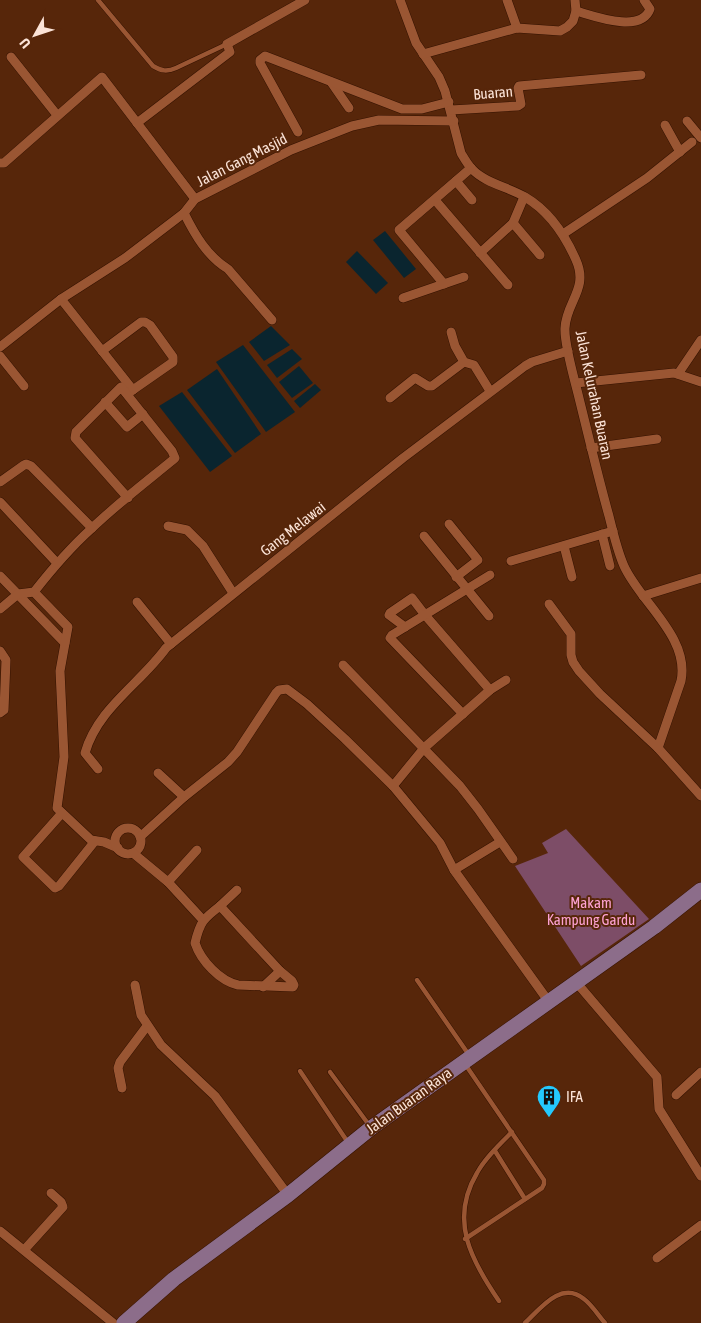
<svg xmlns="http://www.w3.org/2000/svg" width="701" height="1323" font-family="'Asap Condensed',sans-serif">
<rect width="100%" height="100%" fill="#57260a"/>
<polygon fill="#7d4d67" points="566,829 649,919 581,966 515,866 548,853 542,843"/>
<g fill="#0a252f">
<polygon points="385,231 416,269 404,278 373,240"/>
<polygon points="357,251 388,283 376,294 346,262"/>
<polygon points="271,326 290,345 264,361 249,342"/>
<polygon points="243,345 295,412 266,432 216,362"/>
<polygon points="292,349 302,359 277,378 267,365"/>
<polygon points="299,366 313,383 292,398 279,382"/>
<polygon points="217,369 261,434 235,453 187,390"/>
<polygon points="315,384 321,390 300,408 294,401"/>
<polygon points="182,392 232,456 210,472 159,406"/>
</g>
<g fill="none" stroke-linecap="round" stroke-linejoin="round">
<defs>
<g id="service">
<path d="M98 0 153 66C161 71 167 72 176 68L227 44"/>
<polyline points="417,980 469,1055"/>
<polyline points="465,1064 544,1180 544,1184 542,1188 465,1239"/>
<polyline points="300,1071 349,1144"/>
<polyline points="330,1072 369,1125"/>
<polyline points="495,1151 525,1199"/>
<path d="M499 1301C471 1260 449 1220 477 1173 485 1158 500 1144 512 1132"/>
<path d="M525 1323C540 1309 561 1280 584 1299 592 1305 598 1315 605 1323"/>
</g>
<g id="minor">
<path d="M400 0 416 43 439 77 445 91 461 153C464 158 467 164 472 169 485 183 508 187 525 197 549 211 565 235 576 260 589 289 566 302 565 328 564 345 575 381 579 398 589 438 598 477 609 516 613 532 617 550 624 566 640 602 690 637 681 681L658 748 701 796"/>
<polyline points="507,0 517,28"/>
<path d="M576 11C594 16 641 34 650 9L644 0"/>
<polyline points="423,54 517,28 560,31 567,27 573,21 576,11 575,0"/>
<polyline points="11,57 57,115"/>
<polyline points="331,82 349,108"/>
<polyline points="451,110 518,106 521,104 518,88 519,86 641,75"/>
<polyline points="687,121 701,138"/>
<polyline points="137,123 230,52 227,44 305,0"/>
<polyline points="665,125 680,152"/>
<polyline points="298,132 260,63 260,60 265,56 402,109 422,109 449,102"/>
<polyline points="0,163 4,163 102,77 195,199"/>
<polyline points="456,181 472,200"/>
<polyline points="435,200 508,285"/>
<path d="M184 213C195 235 207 256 228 269L272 320"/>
<polyline points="513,223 540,255"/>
<polyline points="563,234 647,178 692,142"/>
<polyline points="480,253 513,223 524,197"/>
<polyline points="444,284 399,230 471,168"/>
<polyline points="403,298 464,277"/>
<polyline points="61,299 133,390"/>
<polyline points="451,332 455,346 464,362"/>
<polyline points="0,347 61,299 125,258 184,213 195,199 291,150 352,126 379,120 454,121"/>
<polyline points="102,351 141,322 145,322 150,325 173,357 173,362 127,394"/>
<polyline points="0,356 24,386"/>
<polyline points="678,374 701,340"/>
<polyline points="576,383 674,373 701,382"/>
<polyline points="390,398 415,378 428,386 432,386 464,362 474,365 490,391"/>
<polyline points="105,402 127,427 143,414"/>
<polyline points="591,448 657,439"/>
<polyline points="0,482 24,465 26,464 31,466 92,528"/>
<polyline points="0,502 57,563"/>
<polyline points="449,524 478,560 456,577"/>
<polyline points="168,526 187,530 203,546 233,593"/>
<polyline points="602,534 610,566"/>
<polyline points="424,536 489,616"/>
<polyline points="564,546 572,577"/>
<polyline points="511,561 613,531"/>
<polyline points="0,576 65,643"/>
<polyline points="34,592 68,627 60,671 64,757 57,808 91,840 104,842 118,848"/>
<polyline points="643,596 701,578"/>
<polyline points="137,602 171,644"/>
<polyline points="549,604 571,634 571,655 573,662 579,671 600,694 658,748"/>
<path d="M0 609 18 594 34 592C52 569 70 548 91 529 117 504 146 482 174 459L175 458 172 451 121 387 76 432 75 438 128 498"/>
<polyline points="405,627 389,615 390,613 412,598 425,615 490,690"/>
<polyline points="0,651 6,660 4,710 0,713"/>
<polyline points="343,665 460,786 478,809 513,859"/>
<polyline points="463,714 390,638 392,635 490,575"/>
<path d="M98 769 85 753C98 708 140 684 166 648L403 458 525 366 532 362 568 351"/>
<polyline points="158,773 184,797"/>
<polyline points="393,786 424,748 490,690 506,680"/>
<polyline points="62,813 23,857 55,888 59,886 95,841"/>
<circle cx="128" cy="841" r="13"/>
<polyline points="140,837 184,797 228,762 237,752 276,693 279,690 287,689 307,704 345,739 393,786 431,832 440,843 454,870 549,1002"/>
<polyline points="133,853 168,882 203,920"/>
<polyline points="454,870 500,842"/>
<polyline points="168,882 197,850"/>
<path d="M220 906 280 971 292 981 294 985 293 987 238 985C220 981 201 961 195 943 200 922 203 919 220 906Z"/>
<polyline points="220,906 237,890"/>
<polyline points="576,982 657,1077 659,1109 701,1176"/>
<polyline points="135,985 141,1015 161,1045 215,1096 288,1195"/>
<polyline points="263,987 280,971"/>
<polyline points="122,1088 118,1068 120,1062 147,1026"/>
<polyline points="676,1095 701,1072"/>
<polyline points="0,1231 113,1323"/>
<polyline points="25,1249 63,1207 61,1202 51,1193"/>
<polyline points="657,1258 701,1225"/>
</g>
<polyline id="primary" points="124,1323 174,1279 288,1195 371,1128 654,927 701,890"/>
</defs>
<use href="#service" stroke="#341201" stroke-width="5.5"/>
<use href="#minor" stroke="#341201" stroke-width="10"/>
<use href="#primary" stroke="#341201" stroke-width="16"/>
<use href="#service" stroke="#9a5633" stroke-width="4.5"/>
<use href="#minor" stroke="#9a5633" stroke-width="9"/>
<use href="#primary" stroke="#8c6d8a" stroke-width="15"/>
</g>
<defs>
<symbol id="building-pin" viewBox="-11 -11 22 30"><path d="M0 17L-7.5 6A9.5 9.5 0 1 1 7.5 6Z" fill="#24c9fe" stroke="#57260a"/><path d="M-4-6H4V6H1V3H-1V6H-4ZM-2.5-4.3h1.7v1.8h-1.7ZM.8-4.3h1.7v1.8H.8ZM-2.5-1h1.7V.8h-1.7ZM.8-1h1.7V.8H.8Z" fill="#111"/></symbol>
</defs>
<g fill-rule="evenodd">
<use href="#building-pin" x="535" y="1083" width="28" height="38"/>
</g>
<g text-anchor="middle" stroke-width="4" stroke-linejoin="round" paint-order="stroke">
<g font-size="15" fill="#fbe3d7" stroke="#57260a">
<text transform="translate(493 93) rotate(-5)" y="5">Buaran</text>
<text transform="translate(242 160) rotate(-27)" y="5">Jalan Gang Masjid</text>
<text transform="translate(594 395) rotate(78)" y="5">Jalan Kelurahan Buaran</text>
<text transform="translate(293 529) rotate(-38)" y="5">Gang Melawai</text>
<text transform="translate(409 1101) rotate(-36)" y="5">Jalan Buaran Raya</text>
</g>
<g font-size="15" fill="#fda2d3" stroke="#57260a">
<text x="591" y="908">Makam<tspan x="591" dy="17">Kampung Gardu</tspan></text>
</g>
<g font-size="15" fill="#fbe3d7" stroke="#57260a" text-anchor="start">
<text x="566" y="1102">IFA</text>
</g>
</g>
<g transform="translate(35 35) rotate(230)" stroke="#57260a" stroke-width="4" paint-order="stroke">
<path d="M0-4L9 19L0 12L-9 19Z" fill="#fbe3d7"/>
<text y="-8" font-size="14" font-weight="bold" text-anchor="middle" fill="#fbe3d7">U</text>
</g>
</svg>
